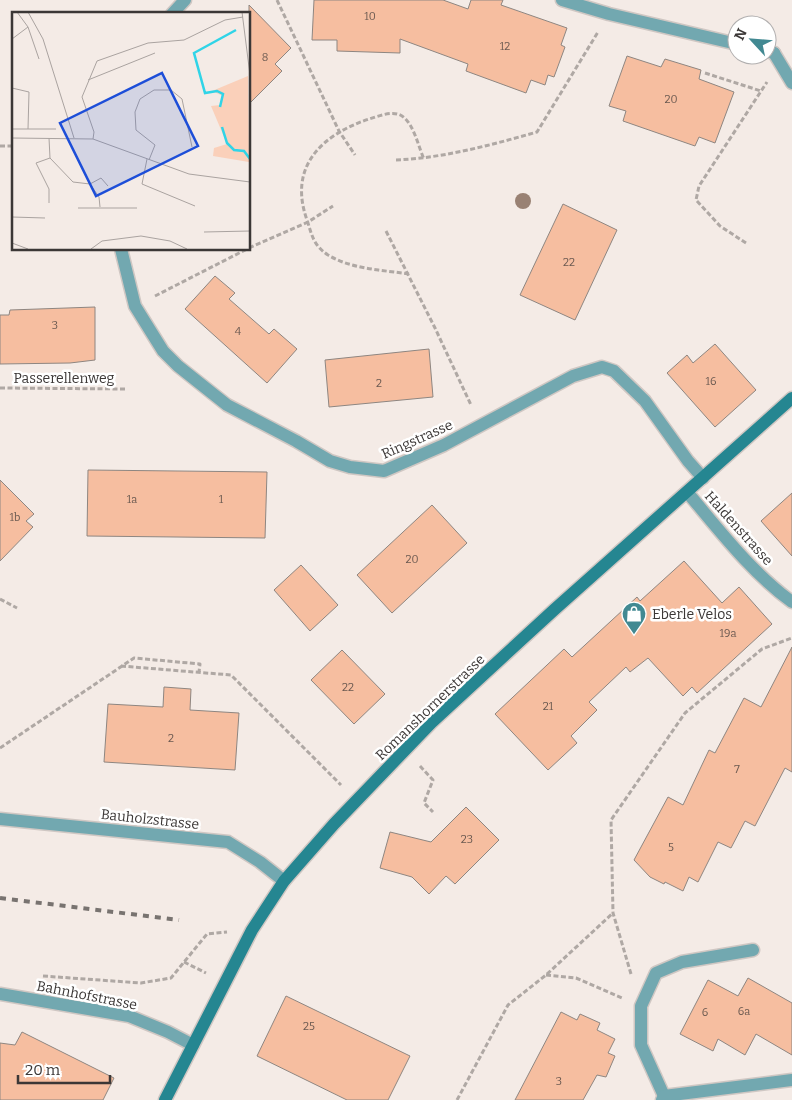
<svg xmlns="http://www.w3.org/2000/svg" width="792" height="1100" font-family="Bitter,serif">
<rect width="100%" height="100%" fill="#f4ebe6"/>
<g fill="#f6bea0" stroke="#8e8681">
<polygon points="314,0 443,0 468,9 471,0 503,0 501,5 567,28 561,45 565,47 554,77 548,75 545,85 531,80 526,93 466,71 468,64 400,39 400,53 337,51 337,40 312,40"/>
<polygon points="249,5 291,48 275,64 282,71 249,104"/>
<polygon points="627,56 661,67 665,59 701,70 699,79 734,92 715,143 699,137 695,146 623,121 626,111 609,106"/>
<polygon points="563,204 617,230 575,320 520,295"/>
<polygon points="215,276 235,293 229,299 269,334 274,329 297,349 267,383 185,309"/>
<polygon points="95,307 95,360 70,363 0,364 0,315 9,315 10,310"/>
<polygon points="715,344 756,390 715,427 667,373 687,355 693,363"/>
<polygon points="429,349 433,397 329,407 325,360"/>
<polygon points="88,470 267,472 265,538 87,536"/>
<polygon points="0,480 34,514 26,521 33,527 0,561"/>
<polygon points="792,493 792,556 761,521"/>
<polygon points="432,505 467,543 392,613 357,575"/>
<polygon points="684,561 722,603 739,587 772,624 697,693 692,687 683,696 648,658 630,672 626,667 589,702 597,710 571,736 577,743 548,770 495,714 564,649 572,657 637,597 640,601"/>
<polygon points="301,565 338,605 310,631 274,590"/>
<polygon points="792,647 792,772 785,768 755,826 745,821 731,848 718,842 698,882 689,877 683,891 665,882 664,884 650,877 634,860 668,797 683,805 709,750 715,753 744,698 761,707"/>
<polygon points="342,650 385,694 354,724 311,680"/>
<polygon points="164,687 191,689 190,710 239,713 235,770 104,762 108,704 163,707"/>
<polygon points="466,807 499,840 455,884 446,876 429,894 412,877 380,868 390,832 431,842"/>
<polygon points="748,978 792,1003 792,1055 756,1034 745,1055 718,1039 713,1051 680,1034 708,980 738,996"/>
<polygon points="286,996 410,1056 388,1100 347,1100 257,1056"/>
<polygon points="561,1012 577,1020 580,1014 600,1023 597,1030 615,1039 608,1053 615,1056 606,1077 597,1075 583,1100 515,1100"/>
<polygon points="22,1032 114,1078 103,1100 0,1100 0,1043 15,1045"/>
</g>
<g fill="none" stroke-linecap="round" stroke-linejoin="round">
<defs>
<polyline id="service" points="774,53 792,83"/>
<g id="minor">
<polyline points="562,0 609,14 737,44"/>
<polyline points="172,14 185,0"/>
<polyline points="767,51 774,53"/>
<polyline points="121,249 135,306 163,351 178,366 227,405 296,441 330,461 350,467 384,471 444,445 573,376 602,367 614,371 645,401 688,461 703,478"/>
<path d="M687 492C720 531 751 572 792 602"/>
<polyline points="0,819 228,842 260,862 284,881"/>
<polyline points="0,994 129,1016 168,1032 193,1045"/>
<polyline points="664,1096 641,1045 641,1006 656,973 682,962 753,950"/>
<polyline points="662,1100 664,1096 792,1080"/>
</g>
<polyline id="secondary" points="165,1100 252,930 284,881 334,824 431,723 555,609 792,398"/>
</defs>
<use href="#service" stroke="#cfc7c3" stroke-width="15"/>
<use href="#minor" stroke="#cfc7c3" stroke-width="15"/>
<use href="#secondary" stroke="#cfc7c3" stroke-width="15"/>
<g stroke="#afa8a4" stroke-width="3" stroke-dasharray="5 2.5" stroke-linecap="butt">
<polyline points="277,0 339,131 355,155"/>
<polyline points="705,73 761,91"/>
<polyline points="0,146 14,146"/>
<path d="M396 160C444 158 491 145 537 132L598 32"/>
<polyline points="386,231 435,328 471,405"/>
<polyline points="746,243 720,226 696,200 699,186 767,82"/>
<polyline points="249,248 308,222 333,206"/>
<path d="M409 274C382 270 351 269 328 255 313 245 312 235 307 220 288 167 321 135 369 119 379 116 393 110 402 116 414 124 418 146 424 159"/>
<polyline points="155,296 247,249"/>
<polyline points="0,388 127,389"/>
<polyline points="0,599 17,608"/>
<polyline points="121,666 231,675 341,785"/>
<polyline points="0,748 134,658 200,664 199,672"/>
<polyline points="420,766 433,780 424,803 433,812"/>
<polyline points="184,962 206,973"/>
<polyline points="631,974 613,913 611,820 685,713 762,649 792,638"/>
<polyline points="546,975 576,978 622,998"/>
<polyline points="43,976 141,983 171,978 207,934 227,932"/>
<polyline points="457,1100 508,1005 546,975 613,913"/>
</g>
<use href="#service" stroke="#72a8b0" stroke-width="12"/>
<use href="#minor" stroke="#72a8b0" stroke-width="12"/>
<use href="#secondary" stroke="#258691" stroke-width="12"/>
<polyline stroke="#787370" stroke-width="4" stroke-dasharray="6 6" stroke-linecap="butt" points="0,898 179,920"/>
</g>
<circle fill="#998173" cx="523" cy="201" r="8"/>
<defs>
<symbol id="shop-pin" viewBox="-11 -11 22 30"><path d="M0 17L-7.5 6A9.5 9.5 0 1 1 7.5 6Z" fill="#428992" stroke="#fff"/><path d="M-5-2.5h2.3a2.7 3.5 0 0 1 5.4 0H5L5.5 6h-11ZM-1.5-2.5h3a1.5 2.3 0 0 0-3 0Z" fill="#fff"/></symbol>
</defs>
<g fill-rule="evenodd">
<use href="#shop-pin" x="620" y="600" width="28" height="38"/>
</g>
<g text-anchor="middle" stroke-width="5" stroke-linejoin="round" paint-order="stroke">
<g font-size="11" fill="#6a5950">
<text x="370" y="20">10</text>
<text x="505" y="50">12</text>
<text x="265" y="61">8</text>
<text x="671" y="103">20</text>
<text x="569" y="266">22</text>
<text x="55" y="329">3</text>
<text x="238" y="335">4</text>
<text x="711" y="385">16</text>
<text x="379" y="387">2</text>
<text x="132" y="503">1a</text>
<text x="221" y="503">1</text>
<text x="15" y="521">1b</text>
<text x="412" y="563">20</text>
<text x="728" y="637">19a</text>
<text x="348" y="691">22</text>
<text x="548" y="710">21</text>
<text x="171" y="742">2</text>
<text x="737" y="773">7</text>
<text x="467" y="843">23</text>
<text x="671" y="851">5</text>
<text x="744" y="1015">6a</text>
<text x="705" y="1016">6</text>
<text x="309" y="1030">25</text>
<text x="559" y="1085">3</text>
</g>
<g font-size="14" fill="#3b3736" stroke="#fff">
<text x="64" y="383">Passerellenweg</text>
<text transform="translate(417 439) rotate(-24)" y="5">Ringstrasse</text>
<text transform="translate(739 528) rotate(48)" y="5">Haldenstrasse</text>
<text transform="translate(430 707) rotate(-44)" y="5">Romanshornerstrasse</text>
<text transform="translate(150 819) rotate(6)" y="5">Bauholzstrasse</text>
<text transform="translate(87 995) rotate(11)" y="5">Bahnhofstrasse</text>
</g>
<g font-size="14" fill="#3b3736" stroke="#fff" text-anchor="start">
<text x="652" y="619">Eberle Velos</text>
</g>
</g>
<g transform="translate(12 12)">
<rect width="238" height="238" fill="#f4ebe6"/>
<path d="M236 64 237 150 201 144 202 136 215 132 199 94 208 93 211 84 200 79Z" fill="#fad0ba"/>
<path fill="none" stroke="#30d4e7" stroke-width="2.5" d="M208 95 211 82 205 79 193 81 182 41 224 18M210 115 215 131 222 138 232 139 238 147"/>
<path fill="none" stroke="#aaa3a0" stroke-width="1" d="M5 0 16 15 27 47M16 0 31 27 62 126M230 0 238 63M0 27 16 15M76 68 143 41M0 76 17 80 16 117M0 117H44M0 126 81 127 177 162 238 170M37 126 38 146M81 127 82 120 70 85 85 49 136 31 172 28 213 8 231 5M38 146 61 170 78 172 87 185 88 195M135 147 130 172 183 194M137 148 143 133 124 118 123 100 128 87 142 78H159L170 87 180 135M78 172 89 166 96 174M37 191V177L24 151 38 146M66 196H125M0 205 33 206M192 220 238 219M0 231 16 237M79 237 90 229 129 224 158 229 175 237"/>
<path fill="#1d4ed8" fill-opacity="0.15" stroke="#1d4ed8" stroke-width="2.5" d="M150 61 186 134 84 184 48 111Z"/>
<rect width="238" height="238" fill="none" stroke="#3b3736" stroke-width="2.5"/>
</g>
<g transform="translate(752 40) rotate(296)"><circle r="24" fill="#ffffff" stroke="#b1afaf"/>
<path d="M0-4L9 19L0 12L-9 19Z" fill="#428992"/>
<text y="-8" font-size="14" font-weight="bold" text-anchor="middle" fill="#3b3736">N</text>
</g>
<path d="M18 1075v8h92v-8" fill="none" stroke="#3b3736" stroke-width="2.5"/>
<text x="25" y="1075" font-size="15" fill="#3b3736" stroke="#ffffff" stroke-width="4" paint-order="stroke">20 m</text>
</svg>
